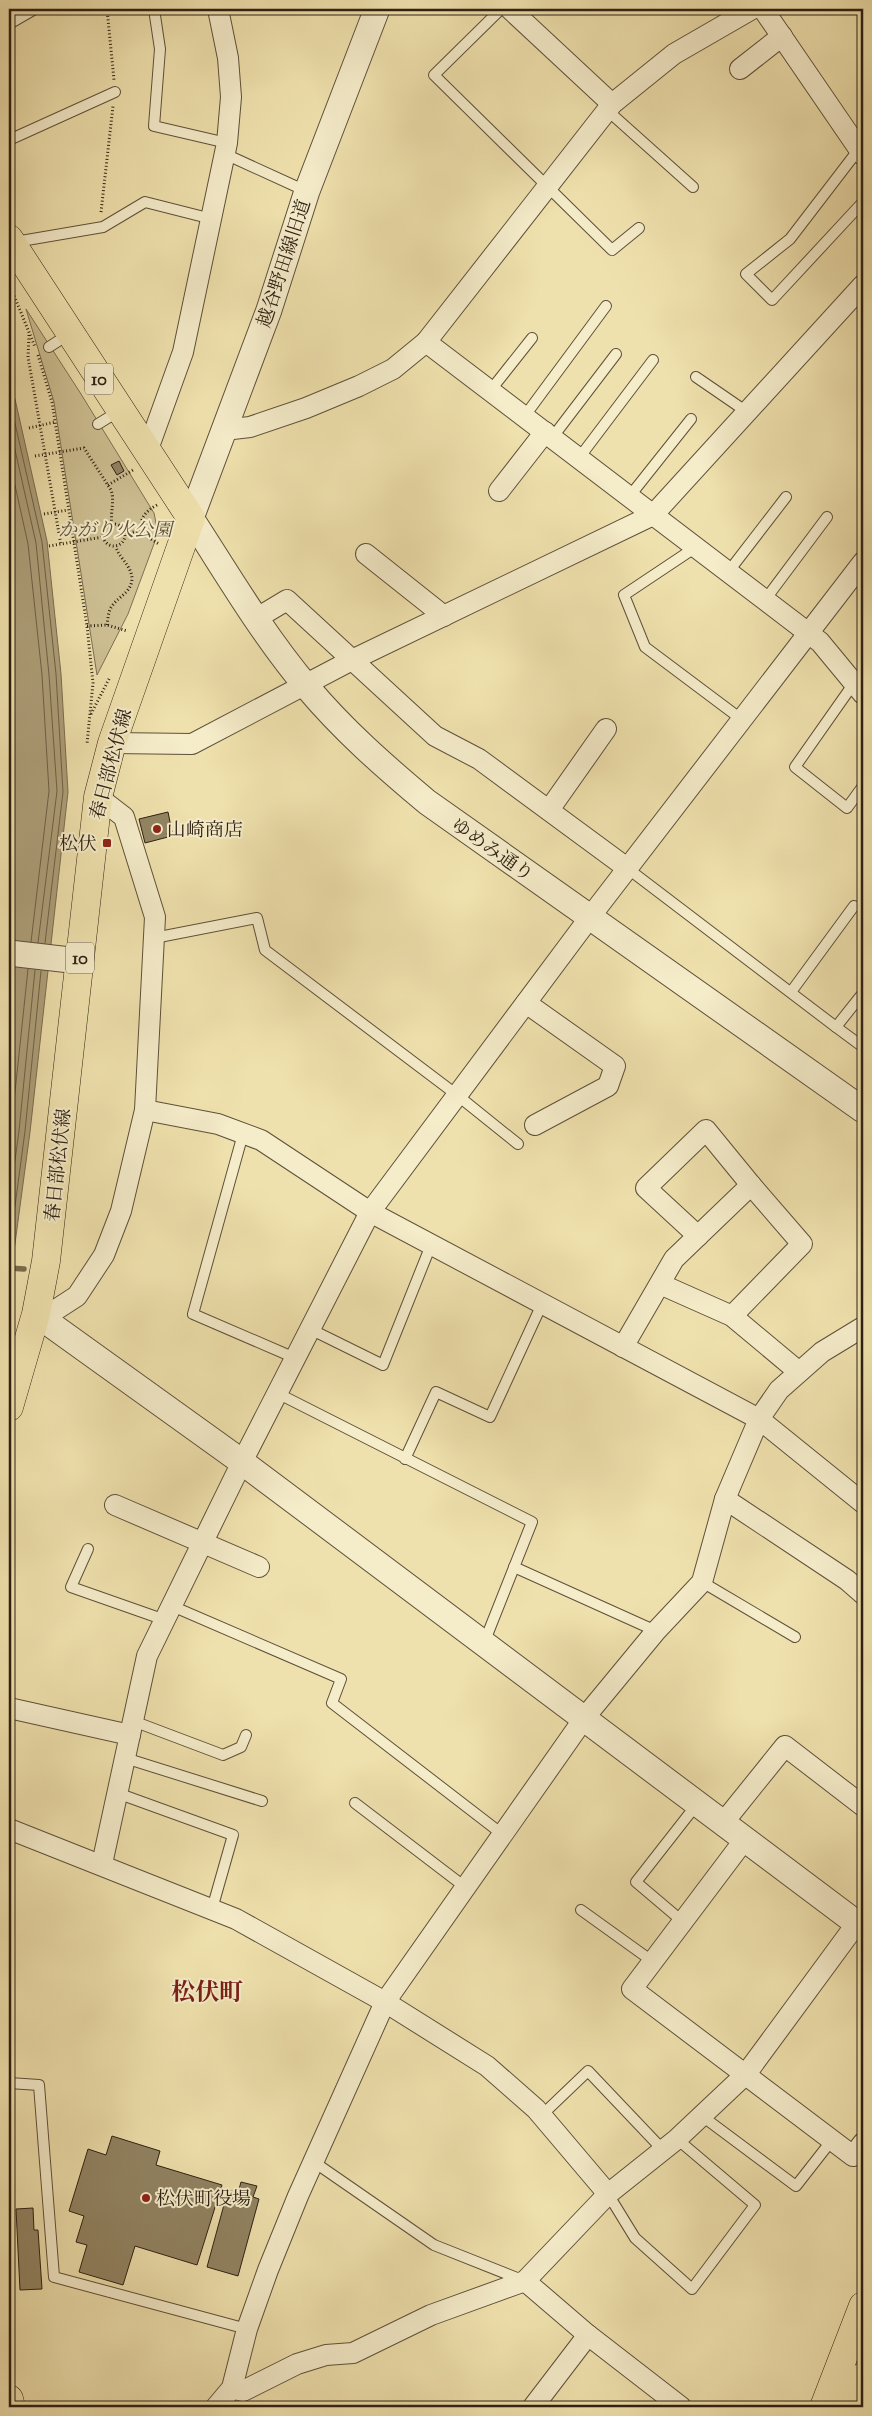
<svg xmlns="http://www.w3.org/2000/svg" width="872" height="2416" font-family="'Sorts Mill Goudy','Noto Serif JP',serif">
<rect width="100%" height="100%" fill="#efe1ad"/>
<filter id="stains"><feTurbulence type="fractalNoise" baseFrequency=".004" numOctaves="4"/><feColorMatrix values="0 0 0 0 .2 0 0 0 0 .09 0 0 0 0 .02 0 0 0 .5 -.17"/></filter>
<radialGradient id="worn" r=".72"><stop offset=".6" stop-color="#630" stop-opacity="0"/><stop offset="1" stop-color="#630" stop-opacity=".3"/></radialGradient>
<polygon fill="#cec093" stroke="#7e7053" points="26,309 81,394 154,513 158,533 128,614 97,675 54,402"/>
<polygon fill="#ad9f79" stroke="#7a6c50" points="9,381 15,399 47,541 61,674 68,792 30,1132 9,1288"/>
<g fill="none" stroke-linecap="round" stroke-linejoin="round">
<g stroke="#6e6046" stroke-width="1">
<polyline points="9,397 42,542 56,674 63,792 45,943"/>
<polyline points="9,423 36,543 49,675 57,791 38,943"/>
<polyline points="9,458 28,544 42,675 49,791 31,942"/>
<polyline points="9,1149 28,969"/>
<polyline points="9,1204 19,1131 35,970"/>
<polyline points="9,1251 25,1131 41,971"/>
</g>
<polyline stroke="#7a6c50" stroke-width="5.5" points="9,1268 24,1269"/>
</g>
<g fill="#928463" stroke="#2e2013">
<polygon points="119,461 124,471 117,475 111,465"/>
<polygon points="168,812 172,832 167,833 168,837 145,843 139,819"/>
<polygon points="112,2136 160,2151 156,2165 222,2185 197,2265 135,2246 123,2285 79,2272 87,2245 76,2242 84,2216 69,2211 88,2149 106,2155"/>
<polygon points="241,2182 257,2186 253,2197 259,2199 238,2276 207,2267 228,2190 238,2193"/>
<polygon points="33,2208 34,2230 38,2230 42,2289 20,2290 16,2209"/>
</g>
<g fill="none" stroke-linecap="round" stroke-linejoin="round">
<defs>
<g id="service">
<polyline points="154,9 160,49 154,126 227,143"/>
<polyline points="501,9 434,75 612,250 639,228"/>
<polyline points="9,24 35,9"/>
<polyline points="607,110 693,187"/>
<polyline points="9,140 115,92"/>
<polyline points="859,149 790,239 746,274 772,300 863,202"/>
<polyline points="225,154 306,191"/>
<polyline points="15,242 103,227 145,202 212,219"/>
<polyline points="49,347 69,334"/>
<polyline points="696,377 747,412"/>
<polyline points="490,391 532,338"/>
<polyline points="524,417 606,306"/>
<polyline points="98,424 119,411"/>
<polyline points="552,438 616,354"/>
<polyline points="579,458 653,360"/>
<polyline points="629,497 691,419"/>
<polyline points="696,547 624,595 645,647 741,719"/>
<polyline points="729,571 786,497"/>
<polyline points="765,600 827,517"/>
<polyline points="854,683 795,767 847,808 863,786"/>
<polyline points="627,868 836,1027 863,993"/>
<polyline points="154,938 257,918 265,950 457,1095 518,1144"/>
<polyline points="791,992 854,906"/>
<polyline points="836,1027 863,1047"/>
<polyline points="243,1134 193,1314 295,1358"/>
<polyline points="310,1329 383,1365 431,1245"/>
<polyline points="277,1393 532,1522 484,1643"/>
<polyline points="405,1459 436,1392 490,1417 542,1304"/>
<polyline points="88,1549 71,1587 165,1620"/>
<polyline points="514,1567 656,1631"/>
<polyline points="702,1582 795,1637"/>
<polyline points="172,1606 341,1679 332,1703 502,1834"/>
<polyline points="133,1721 223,1755 241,1747 246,1735"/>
<polyline points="125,1758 262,1801"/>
<polyline points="117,1793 233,1835 212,1909"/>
<polyline points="355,1803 465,1887"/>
<polyline points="581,1910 652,1961"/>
<polyline points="682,1921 636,1882 697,1804"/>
<polyline points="9,2083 39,2085 54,2277 247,2329"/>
<polyline points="542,2115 588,2071 663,2150"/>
<polyline points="702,2116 796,2186 832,2140"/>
<polyline points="314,2162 434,2245 522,2280"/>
<polyline points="608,2194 635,2238 692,2289 755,2205 677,2139"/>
</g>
<g id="minor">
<polyline points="510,9 612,104"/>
<polyline points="763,9 863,155"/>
<polyline points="740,69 782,36"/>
<polyline points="426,342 807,632 820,642 863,694"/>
<polyline points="224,430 250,427 306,408 359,386 393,369 426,342 612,104 674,54 752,9"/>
<polyline points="147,452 183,352 227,143 231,97 228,58 218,9"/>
<polyline points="499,491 545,432"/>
<polyline points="366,554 444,616"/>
<polyline points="257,618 287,600 435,736 479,759 627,868"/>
<polyline points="112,743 192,744 352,660 653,515 863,285"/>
<polyline points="549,810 606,729"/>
<polyline points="526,1003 615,1066 608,1086 535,1125"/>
<polyline points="145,1110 218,1124 261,1140 370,1212 759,1419 863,1503"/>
<polyline points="698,1236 646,1188 706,1130 751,1185 802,1244 732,1316"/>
<polyline points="660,1284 732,1316 799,1372"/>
<polyline points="36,1314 57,1309 77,1296 104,1255 121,1211 145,1110 155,917 124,817 98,797"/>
<polyline points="623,1347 674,1259 751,1185"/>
<polyline points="725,1499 847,1580 863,1594"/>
<polyline points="115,1505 259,1567"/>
<polyline points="9,1708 130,1735"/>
<polyline points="723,1823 785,1746 863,1806"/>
<polyline points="9,1829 236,1919 385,2002 487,2066 536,2109 608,2194"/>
<polyline points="745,1839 632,1989 853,2156 863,2143"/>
<polyline points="102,1864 147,1656 242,1462 370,1212 590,917 863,562"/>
<polyline points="525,2281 588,2335 681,2407"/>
<polyline points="232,2388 243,2391 297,2364 326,2355 353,2353 431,2315 525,2281 608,2194 677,2139 746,2074 857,1923"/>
<polyline points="216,2407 232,2388 247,2329 268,2270 298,2196 385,2002 585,1717 656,1631 702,1582 725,1499 759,1419 779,1390 822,1352 863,1327"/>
<polyline points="533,2407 588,2335"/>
</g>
<g id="tertiary">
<path d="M377 9 307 191 269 310 191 518C228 575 263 635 307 687 343 730 384 766 427 802L863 1110"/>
<polyline points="9,953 79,961"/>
<polyline points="36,1314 242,1462 863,1928"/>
</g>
<g id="primary">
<polyline points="9,239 191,518 112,743 98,797 46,1261 36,1314 9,1407"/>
<polyline points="9,2399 11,2407"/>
<polyline points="824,2407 863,2306"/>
<polyline points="851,2407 863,2377"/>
</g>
</defs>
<use href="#service" stroke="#5e503a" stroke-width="12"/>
<use href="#minor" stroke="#5e503a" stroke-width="22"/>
<use href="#tertiary" stroke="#5e503a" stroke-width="27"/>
<use href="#primary" stroke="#2e2013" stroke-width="29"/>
<g stroke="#2e2013" stroke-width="3" stroke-dasharray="1 2.5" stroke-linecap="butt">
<polyline points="107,9 114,80"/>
<polyline points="101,212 113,106"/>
<polyline points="9,283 35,347"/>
<polyline points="29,335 28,357 61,545"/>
<polyline points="38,355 52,402 87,626 93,683 87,744"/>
<polyline points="29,428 55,422"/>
<path d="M35 456 84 448 111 490C115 501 110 512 112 524"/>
<polyline points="108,485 133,470"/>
<path d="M157 505C144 512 137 521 144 535L159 544"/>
<polyline points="44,514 68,510"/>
<circle cx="114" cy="535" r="11"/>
<polyline points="126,534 142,530"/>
<polyline points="49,546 103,537"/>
<path d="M107 625C108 619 108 611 112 606 119 596 132 592 132 578 131 565 119 558 116 547"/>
<polyline points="87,626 107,625 127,631"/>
<polyline points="91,714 110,677"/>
</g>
<use href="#service" stroke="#f5ecca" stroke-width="10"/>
<use href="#minor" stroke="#f5ecca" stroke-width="20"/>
<use href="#tertiary" stroke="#f5ecca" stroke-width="25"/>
<use href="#primary" stroke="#efe1ad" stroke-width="28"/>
</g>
<g fill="#8f2418" stroke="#f5ecca" stroke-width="2">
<circle cx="157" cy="829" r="5"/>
<rect x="102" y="838" width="10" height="10" rx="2.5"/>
<circle cx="146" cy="2198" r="5"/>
</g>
<g text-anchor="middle" stroke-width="4" stroke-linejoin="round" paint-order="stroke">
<g fill="#f5ecca" stroke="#6a5d4a" stroke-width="1">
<rect x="85" y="363.5" width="28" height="31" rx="4"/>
<rect x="66" y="942.5" width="28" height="31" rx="4"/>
</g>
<g font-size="18" font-weight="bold" fill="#2e2013">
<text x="99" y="385">10</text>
<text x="80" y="964">10</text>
</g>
<g font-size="19" fill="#2e2013" stroke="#f5ecca">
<text transform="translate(283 263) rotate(-72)" y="7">越谷野田線旧道</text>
<text transform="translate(110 764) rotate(-75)" y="7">春日部松伏線</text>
<text transform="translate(493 849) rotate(35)" y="7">ゆめみ通り</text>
<text transform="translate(57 1165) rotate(-84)" y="7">春日部松伏線</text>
</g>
<g font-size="19" font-style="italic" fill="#5e5039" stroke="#f5ecca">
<text x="115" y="536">かがり火公園</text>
</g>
<g font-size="19" fill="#2e2013" stroke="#f5ecca" text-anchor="start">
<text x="167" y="836">山崎商店</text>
<text x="97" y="850" text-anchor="end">松伏</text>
<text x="156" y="2205">松伏町役場</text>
</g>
<g font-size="24" font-weight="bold" fill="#7a1f14" stroke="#f5ecca">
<text x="207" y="2000">松伏町</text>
</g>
</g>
<rect width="872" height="2416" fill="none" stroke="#efe1ad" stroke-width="30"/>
<rect x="10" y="10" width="852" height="2396" fill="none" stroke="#2e2013" stroke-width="2.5"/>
<rect x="15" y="15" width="842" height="2386" fill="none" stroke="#2e2013"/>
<rect width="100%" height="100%" filter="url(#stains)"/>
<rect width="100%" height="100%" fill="url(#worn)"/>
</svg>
